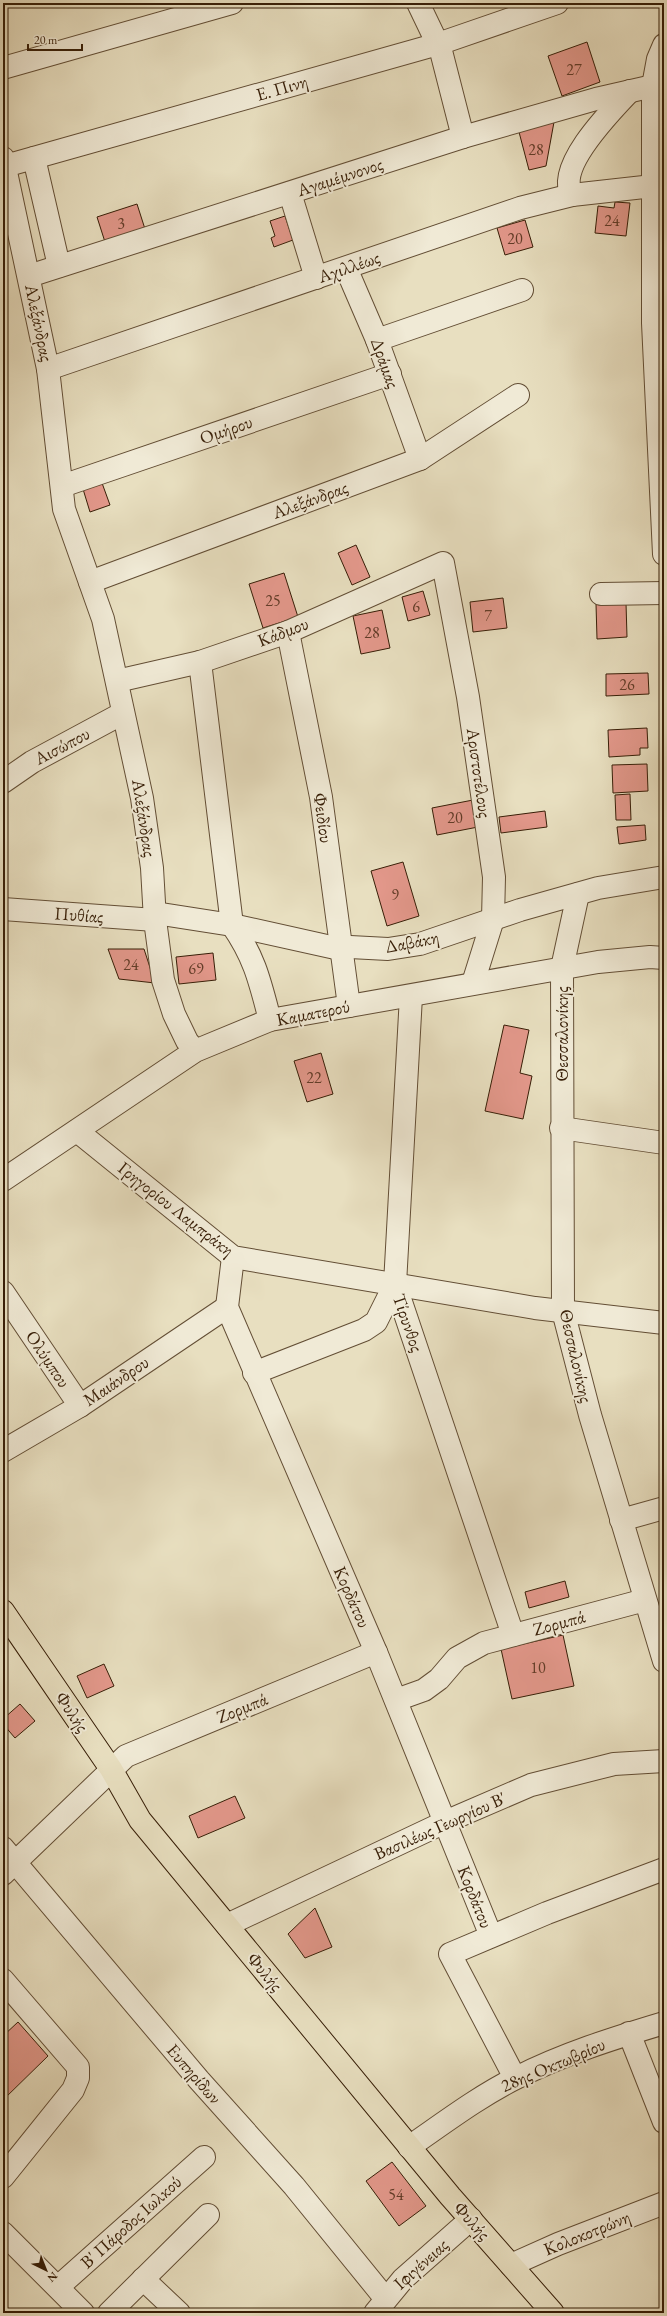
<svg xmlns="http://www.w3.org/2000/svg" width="667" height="2316" font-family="'EB Garamond',serif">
<rect width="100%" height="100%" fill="#e8dfc0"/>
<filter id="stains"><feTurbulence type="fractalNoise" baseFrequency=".005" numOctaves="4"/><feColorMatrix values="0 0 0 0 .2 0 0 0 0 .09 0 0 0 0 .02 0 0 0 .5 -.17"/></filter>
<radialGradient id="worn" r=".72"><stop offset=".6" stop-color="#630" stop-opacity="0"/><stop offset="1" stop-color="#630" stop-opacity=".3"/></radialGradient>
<g fill="#e3988b" stroke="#371e07">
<polygon points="587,42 600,82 562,96 548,56"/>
<polygon points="554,122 546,166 529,170 519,132"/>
<polygon points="615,202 630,203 626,236 595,233 598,206 614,208"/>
<polygon points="137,204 145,229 105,242 97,217"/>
<polygon points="285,216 293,240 274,247 271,238 275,236 270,221"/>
<polygon points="525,220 533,247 505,255 497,228"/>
<polygon points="102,483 110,505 90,512 83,489"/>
<polygon points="356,545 370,577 352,585 338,553"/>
<polygon points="284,573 298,617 263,628 249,584"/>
<polygon points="423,591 430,615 408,621 402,597"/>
<polygon points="503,598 507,628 473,632 470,602"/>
<polygon points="626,603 627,637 597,639 596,604"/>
<polygon points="382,610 390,648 361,654 353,616"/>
<polygon points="648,673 649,694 606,696 606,674"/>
<polygon points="647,728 648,748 640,748 640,755 609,757 608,730"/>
<polygon points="647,764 648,791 613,793 612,765"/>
<polygon points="630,794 631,820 616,820 615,795"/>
<polygon points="473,800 478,827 437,835 432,808"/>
<polygon points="545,811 547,827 501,833 499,817"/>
<polygon points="645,825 646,840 619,844 617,827"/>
<polygon points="403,862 419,916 387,926 371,871"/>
<polygon points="108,949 144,949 155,983 119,979"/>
<polygon points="213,953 216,980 179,984 176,957"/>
<polygon points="504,1025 529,1030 520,1073 532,1076 523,1119 485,1111"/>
<polygon points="321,1053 333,1094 307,1102 294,1061"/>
<polygon points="565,1581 569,1597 529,1608 525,1592"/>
<polygon points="563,1635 574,1686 512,1699 501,1649"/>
<polygon points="104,1664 114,1686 87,1698 77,1676"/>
<polygon points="20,1704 35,1721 15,1738 3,1724 3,1719"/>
<polygon points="235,1796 245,1818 198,1838 189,1816"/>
<polygon points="315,1908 332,1947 305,1958 288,1934"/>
<polygon points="18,2022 48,2056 4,2099 3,2045 8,2041 3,2036"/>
<polygon points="392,2162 426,2206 399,2226 366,2181"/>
</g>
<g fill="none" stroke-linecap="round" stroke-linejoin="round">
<defs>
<g id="minor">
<polyline points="418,3 441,51 463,137"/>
<polyline points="664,45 658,59 653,86 653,323 664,554"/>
<polyline points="3,68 232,3"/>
<polyline points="3,158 48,369 64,509 103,619 142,798 152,868 155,920 163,980 174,1014 187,1041 195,1051"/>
<polyline points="34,158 59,266"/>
<polyline points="5,166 438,44 557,3"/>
<polyline points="290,193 316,278"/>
<path d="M572 195C555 167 612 110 630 91"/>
<polyline points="346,268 377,340 420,459"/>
<polyline points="29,276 463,137 596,99 653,86"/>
<polyline points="377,340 522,290"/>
<polyline points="48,369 520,208 572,195 653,186"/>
<polyline points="62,486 390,374"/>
<polyline points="90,582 420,459 518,395"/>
<polyline points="601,594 664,593"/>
<polyline points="288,632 321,797 349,1006"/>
<path d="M200 662 232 925C255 958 260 982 270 1020"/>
<polyline points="117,681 200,662 288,632 443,563 468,697 494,877 493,919 473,983"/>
<polyline points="3,782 32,762 123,713"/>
<polyline points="578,894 562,968 563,1311 590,1415 664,1661"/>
<polyline points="3,909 155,920"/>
<polyline points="155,913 232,925 340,949 350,947 388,949 420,944 520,910 598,888 664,877"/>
<polyline points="411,996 395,1284 513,1635"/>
<polyline points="561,1128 664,1143"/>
<polyline points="77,1131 233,1257 535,1308 664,1323"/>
<polyline points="3,1180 195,1051 270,1020 598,962 650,957 664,958"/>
<polyline points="233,1257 227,1307 376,1652 491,1936"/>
<polyline points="3,1292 80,1406"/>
<polyline points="254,1373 364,1330 376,1322 395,1284"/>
<polyline points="3,1451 80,1406 227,1307"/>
<polyline points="621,1520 664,1508"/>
<polyline points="396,1700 424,1690 439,1679 457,1658 484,1643 645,1600"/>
<polyline points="3,1848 199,2080 294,2186 385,2298"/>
<polyline points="3,1874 126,1756 376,1652"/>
<polyline points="227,1925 445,1822 531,1785 614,1764 664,1761"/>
<polyline points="3,1980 78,2067 78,2078 73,2090 3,2177"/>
<polyline points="629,2033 664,2122"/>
<polyline points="515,2078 450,1954 547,1913 664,1869"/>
<path d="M409 2147C444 2123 478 2097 516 2078 563 2054 614 2038 664 2023"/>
<polyline points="3,2233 83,2313"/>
<polyline points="511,2265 558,2244 664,2203"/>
<polyline points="143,2279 179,2313"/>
<polyline points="58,2287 204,2157"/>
<polyline points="109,2313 208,2215"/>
<polyline points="375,2313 403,2279 471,2219"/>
</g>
<polyline id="major" points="3,1611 111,1769 140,1820 450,2196 553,2313"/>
</defs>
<use href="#minor" stroke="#634e35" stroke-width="24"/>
<use href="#major" stroke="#371e07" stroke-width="24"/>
<use href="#minor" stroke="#f0ead6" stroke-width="22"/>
<use href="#major" stroke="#e8dfc0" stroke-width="22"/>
</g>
<g text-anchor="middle" stroke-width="4" stroke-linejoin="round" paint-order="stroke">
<g font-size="16" fill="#623c28">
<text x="574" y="75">27</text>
<text x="536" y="155">28</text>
<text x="612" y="226">24</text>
<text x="121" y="229">3</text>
<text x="515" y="244">20</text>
<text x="273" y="606">25</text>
<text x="416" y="612">6</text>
<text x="488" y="621">7</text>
<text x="372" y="638">28</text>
<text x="627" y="690">26</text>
<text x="455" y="823">20</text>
<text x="395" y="900">9</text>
<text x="131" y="970">24</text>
<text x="196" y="974">69</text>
<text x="314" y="1083">22</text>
<text x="538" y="1673">10</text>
<text x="396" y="2200">54</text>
</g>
<g font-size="18" fill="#371e07" stroke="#f0ead6">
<text transform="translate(282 88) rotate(-16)" y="6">Ε. Πινη</text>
<text transform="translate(340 177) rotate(-18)" y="6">Αγαμέμνονος</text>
<text transform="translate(349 267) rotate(-19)" y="6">Αχιλλέως</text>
<text transform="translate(39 323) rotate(78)" y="6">Αλεξάνδρας</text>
<text transform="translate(385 363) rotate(70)" y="6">Δράμας</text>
<text transform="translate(226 430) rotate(-19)" y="6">Ομήρου</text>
<text transform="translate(310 500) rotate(-20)" y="6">Αλεξάνδρας</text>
<text transform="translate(283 632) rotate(-21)" y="6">Κάδμου</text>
<text transform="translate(62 746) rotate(-28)" y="6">Αισώπου</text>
<text transform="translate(479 773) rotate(82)" y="6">Αριστοτέλους</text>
<text transform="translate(144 818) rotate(81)" y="6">Αλεξάνδρας</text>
<text transform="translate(323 818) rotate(82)" y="6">Φειδίου</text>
<text transform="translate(79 915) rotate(4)" y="6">Πυθίας</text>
<text transform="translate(412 942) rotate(-11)" y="6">Δαβάκη</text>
<text transform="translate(313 1013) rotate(-11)" y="6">Καματερού</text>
<text transform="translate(562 1034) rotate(-90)" y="6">Θεσσαλονίκης</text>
<text transform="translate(176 1209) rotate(38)" y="6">Γρηγορίου Λαμπράκη</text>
<text transform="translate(408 1323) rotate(71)" y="6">Τίρυνθος</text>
<text transform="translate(576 1356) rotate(77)" y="6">Θεσσαλονίκης</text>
<text transform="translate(48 1359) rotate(56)" y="6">Ολύμπου</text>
<text transform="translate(116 1381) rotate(-34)" y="6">Μαιάνδρου</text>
<text transform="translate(352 1597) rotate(66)" y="6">Κορδάτου</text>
<text transform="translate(559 1623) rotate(-15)" y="6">Ζορμπά</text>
<text transform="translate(242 1708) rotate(-22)" y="6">Ζορμπά</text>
<text transform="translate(72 1712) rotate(56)" y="6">Φυλής</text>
<text transform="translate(440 1826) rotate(-24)" y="6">Βασιλέως Γεωργίου Β'</text>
<text transform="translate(475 1897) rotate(68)" y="6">Κορδάτου</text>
<text transform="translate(265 1972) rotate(50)" y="6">Φυλής</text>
<text transform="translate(553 2065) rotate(-23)" y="6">28ης Οκτωβρίου</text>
<text transform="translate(194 2074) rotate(49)" y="6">Ευπηρίδων</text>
<text transform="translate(472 2221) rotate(48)" y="6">Φυλής</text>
<text transform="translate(131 2222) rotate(-42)" y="6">Β' Πάροδος Ιωλκού</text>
<text transform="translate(587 2233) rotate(-22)" y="6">Κολοκοτρώνη</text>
<text transform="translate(421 2264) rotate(-42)" y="6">Ιφιγένειας</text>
</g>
</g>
<rect width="667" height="2316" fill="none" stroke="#e8dfc0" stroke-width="16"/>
<rect x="4" y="4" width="659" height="2308" fill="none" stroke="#371e07" stroke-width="2"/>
<rect x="8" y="8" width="651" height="2300" fill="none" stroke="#371e07"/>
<g transform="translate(46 2270) rotate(137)" stroke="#f0ead6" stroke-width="3" paint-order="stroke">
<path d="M0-3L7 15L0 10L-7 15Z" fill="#371e07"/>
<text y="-6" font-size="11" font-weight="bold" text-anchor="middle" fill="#371e07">N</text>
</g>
<path d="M28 44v6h54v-6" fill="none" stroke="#371e07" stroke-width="2"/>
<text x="34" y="44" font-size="12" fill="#371e07" stroke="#f0ead6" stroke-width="3" paint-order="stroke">20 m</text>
<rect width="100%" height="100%" filter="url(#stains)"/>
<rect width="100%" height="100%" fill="url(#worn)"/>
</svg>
